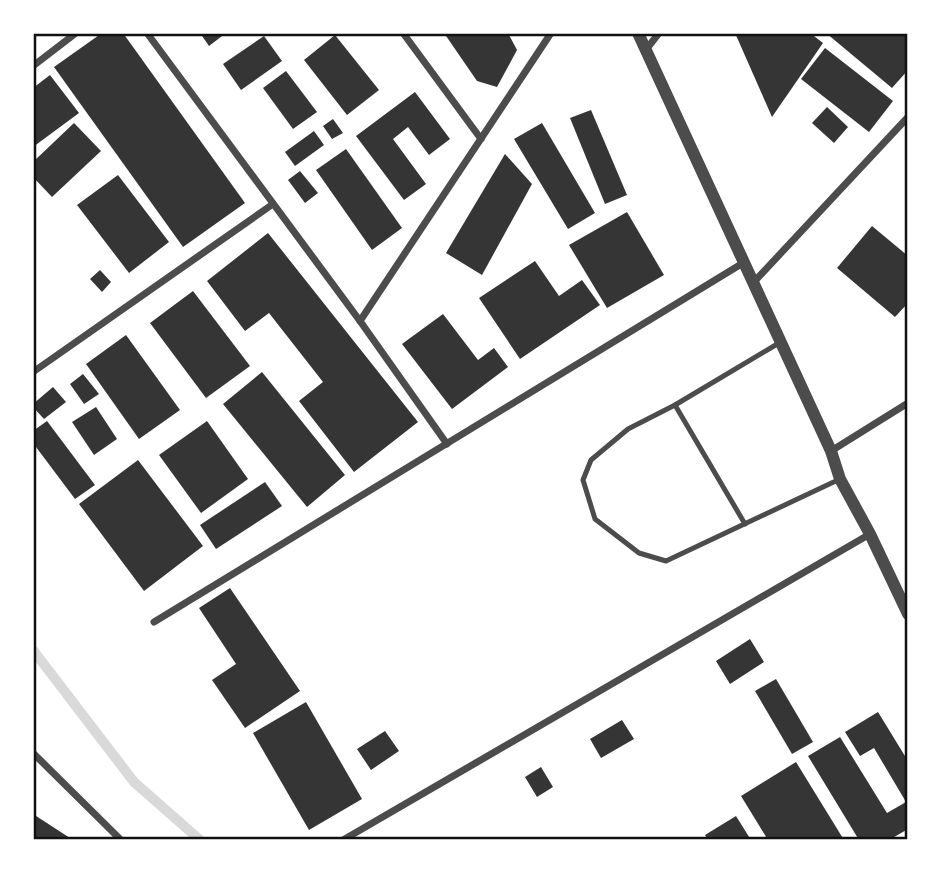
<svg xmlns="http://www.w3.org/2000/svg" width="941" height="873" font-family="Manrope,sans-serif">
<rect width="100%" height="100%" fill="#fff"/>
<g fill="none" stroke-linecap="round" stroke-linejoin="round">
<polyline stroke="#d9d9d9" stroke-width="10" points="33,650 134,782 200,840"/>
</g>
<g fill="#353535">
<polygon points="102,33 123,33 245,203 183,247 54,67"/>
<polygon points="200,33 226,33 209,46"/>
<polygon points="444,33 508,33 517,50 497,87 477,81"/>
<polygon points="735,33 810,33 823,43 772,117"/>
<polygon points="826,33 908,33 908,70 892,88"/>
<polygon points="335,35 379,90 347,115 304,60"/>
<polygon points="264,36 282,61 241,90 223,64"/>
<polygon points="825,48 893,101 869,132 801,79"/>
<polygon points="286,71 317,112 293,129 263,88"/>
<polygon points="50,75 79,113 33,147 33,88"/>
<polygon points="415,92 450,139 429,155 408,127 393,139 426,184 404,200 356,136"/>
<polygon points="827,107 848,127 834,143 812,123"/>
<polygon points="591,110 627,195 605,204 570,118"/>
<polygon points="333,119 343,133 332,139 323,126"/>
<polygon points="74,123 101,151 52,197 33,177 33,162"/>
<polygon points="542,123 595,213 568,229 514,139"/>
<polygon points="314,131 324,145 295,166 285,152"/>
<polygon points="346,149 402,228 372,250 316,170"/>
<polygon points="505,154 532,184 482,275 446,253"/>
<polygon points="300,171 318,193 305,203 288,180"/>
<polygon points="118,175 169,242 129,273 77,205"/>
<polygon points="627,212 664,275 607,308 569,245"/>
<polygon points="872,226 908,256 908,303 895,317 837,268"/>
<polygon points="268,233 418,422 354,472 299,401 323,382 269,313 245,331 207,281"/>
<polygon points="535,261 559,296 582,280 600,305 520,359 479,298"/>
<polygon points="100,270 111,282 102,292 90,279"/>
<polygon points="193,291 250,366 206,398 150,323"/>
<polygon points="443,314 478,360 494,348 508,367 452,409 402,344"/>
<polygon points="126,335 180,410 139,439 86,364"/>
<polygon points="262,372 345,475 307,507 223,404"/>
<polygon points="83,374 99,394 84,404 70,384"/>
<polygon points="53,387 66,402 44,419 33,407 33,404"/>
<polygon points="96,407 117,439 94,455 72,422"/>
<polygon points="47,421 95,485 75,499 33,443 33,431"/>
<polygon points="207,421 248,479 201,513 159,455"/>
<polygon points="138,460 203,546 144,591 79,504"/>
<polygon points="265,482 282,506 216,549 200,525"/>
<polygon points="230,588 300,691 245,728 212,680 236,664 199,608"/>
<polygon points="750,639 764,662 730,684 716,661"/>
<polygon points="776,679 813,742 792,754 755,691"/>
<polygon points="306,702 362,799 309,830 253,733"/>
<polygon points="878,712 908,761 908,829 889,840 859,840 808,756 840,737 887,813 906,802 874,748 860,756 845,732"/>
<polygon points="622,720 634,739 601,758 590,739"/>
<polygon points="385,731 399,751 371,770 357,749"/>
<polygon points="796,762 844,840 768,840 741,796"/>
<polygon points="541,767 553,787 537,797 525,777"/>
<polygon points="33,814 73,840 33,840"/>
<polygon points="736,816 751,840 708,840 705,835"/>
</g>
<g fill="none" stroke-linecap="round" stroke-linejoin="round">
<g stroke="#4c4c4c" stroke-width="5">
<polyline points="779,343 675,405 628,429 591,460 583,480 595,519 639,553 666,561 840,479"/>
<polyline points="675,405 745,524"/>
</g>
<g stroke="#4c4c4c" stroke-width="7">
<polyline points="147,33 360,321 447,444"/>
<polyline points="403,33 481,139"/>
<polyline points="645,51 659,33"/>
<polyline points="33,66 76,33"/>
<polyline points="753,283 908,117"/>
<polyline points="360,321 551,33"/>
<polyline points="33,372 273,204"/>
<polyline points="831,451 908,403"/>
<polyline points="154,622 743,263"/>
<polyline points="33,753 121,840"/>
<polyline points="343,840 870,534"/>
</g>
<polyline stroke="#4c4c4c" stroke-width="12" points="638,33 831,451 840,479 870,534 908,614"/>
</g>
<rect width="941" height="873" fill="none" stroke="#ffffff" stroke-width="70"/>
<rect x="35" y="35" width="871" height="803" fill="none" stroke="#111" stroke-width="2.5"/>
</svg>
